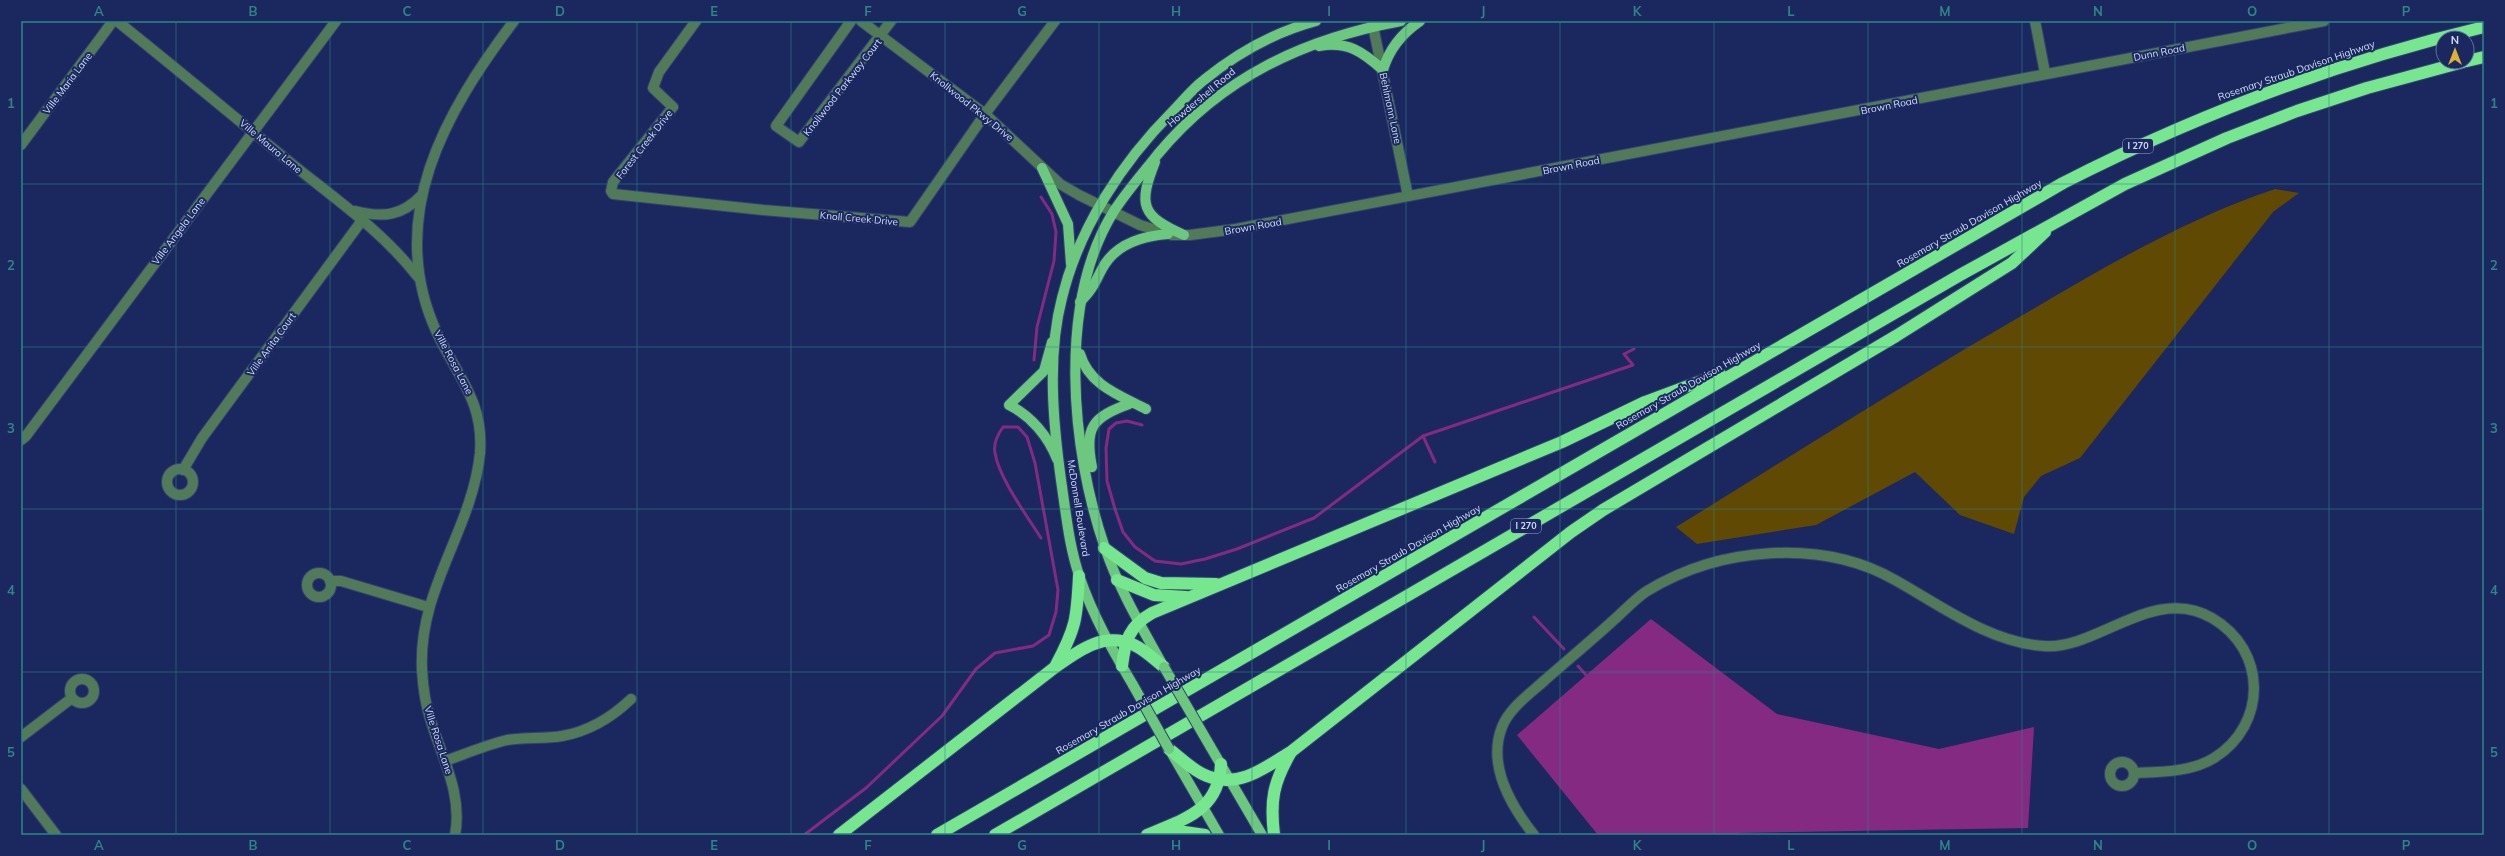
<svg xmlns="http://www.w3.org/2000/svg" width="2505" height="856" font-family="Mulish,sans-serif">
<rect width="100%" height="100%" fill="#1a285f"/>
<path fill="#5f4903" d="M2275 189 2299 193 2273 212 2080 458 2041 476 2024 497 2014 534 1960 515 1915 472 1816 525 1697 544 1676 527C1793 455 1909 381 2028 312 2106 266 2188 218 2275 189Z"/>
<polygon fill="#842a82" points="1651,619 1777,714 1939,749 2034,727 2028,828 1738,833 1737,835 1598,835 1517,735"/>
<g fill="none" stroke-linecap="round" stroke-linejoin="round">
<g stroke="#842a82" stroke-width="3">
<polyline points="1034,360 1037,327 1054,261 1056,232 1052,214 1041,197"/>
<polyline points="1142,425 1127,421 1116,423 1109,429 1106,448 1107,481 1115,509 1123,532 1135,547 1155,561 1181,564 1205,559 1237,549 1314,518 1423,436 1633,365 1624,354 1634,349"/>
<polyline points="1423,436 1435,462"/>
<polyline points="1534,617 1564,649"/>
<polyline points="1578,666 1586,675"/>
<path d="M804 835 866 788 942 716 976 669 995 653 1033 646 1049 635 1056 612 1058 590 1035 463 1027 437 1018 427H1003C998 434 993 443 995 453 999 478 1027 516 1041 538"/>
</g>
<defs>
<g id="minor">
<path d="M117 21C172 65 226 110 281 155 328 194 380 228 418 277"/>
<polyline points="696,21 659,72 653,88 673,107 613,182 611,191 613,194 763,210 910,222 985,114 1055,21"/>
<polyline points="851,21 776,126 799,142 891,21"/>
<polyline points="861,21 985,114 1060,184 1079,195 1140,225 1172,235 1190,235 1236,229 2324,21"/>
<polyline points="1372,21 1408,196"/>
<polyline points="2035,21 2045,73"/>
<polyline points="21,145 113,21"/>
<path d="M355 211C383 218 402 216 422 195"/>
<polyline points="21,440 26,436 336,21"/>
<circle cx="180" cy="482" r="13"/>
<polyline points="183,470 202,438 363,219"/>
<circle cx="319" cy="585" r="12"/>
<polyline points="330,581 341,581 428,607"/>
<circle cx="82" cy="691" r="12"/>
<polyline points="21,737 72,698"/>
<path d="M445 761C465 754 486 745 507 740 525 737 544 739 562 736 590 731 611 718 631 699"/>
<circle cx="2122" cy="774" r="12"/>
<polyline points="21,789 56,835"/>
<path d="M455 835C463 793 441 756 430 718 425 703 423 686 422 670 418 588 472 531 480 453 484 401 457 376 437 333 384 218 445 112 514 21"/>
<path d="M1534 835C1511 806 1487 765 1502 727 1509 708 1531 693 1545 680 1569 659 1593 639 1616 618 1626 609 1636 598 1647 591 1719 547 1821 538 1895 580 1940 605 1990 643 2044 646 2098 650 2153 584 2212 618 2267 650 2268 724 2214 758 2192 772 2160 772 2134 773"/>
</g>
<g id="major">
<path d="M1319 46C1348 41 1363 52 1383 70 1389 49 1401 34 1420 21"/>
<path d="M1155 162C1138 205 1141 216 1184 235"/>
<polyline points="1042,168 1068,224 1071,264"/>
<path d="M1080 302C1093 289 1094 284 1102 269 1115 244 1142 236 1168 234"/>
<path d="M1052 342 1044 371 1009 405C1031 416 1048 436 1057 459"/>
<path d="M1080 354C1089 385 1119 395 1146 409"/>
<path d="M1092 467C1084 428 1092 417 1129 404"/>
<path d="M1162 664C1141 626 1119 589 1105 548 1071 450 1057 302 1114 211 1127 191 1143 173 1158 154 1222 77 1304 39 1401 21"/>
<path d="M1133 685C1113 651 1093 616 1080 578 1069 547 1066 513 1061 480 1053 422 1047 355 1062 298 1079 228 1122 162 1173 111 1183 101 1192 89 1204 80 1236 54 1275 32 1316 21"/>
<polyline points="1210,746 1262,835"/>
<polyline points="1171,752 1219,835"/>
</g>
<g id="highway">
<polyline points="2467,61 2484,57"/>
<polyline points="1104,548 1145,578 1161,583 1216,584"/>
<polyline points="1117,580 1154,595 1186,597"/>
<path d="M1056 665C1076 628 1077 618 1079 576"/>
<path d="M1122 666C1125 641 1129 626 1152 613L1562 442 1645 402 1720 374"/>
<path d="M1169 749C1181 758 1193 771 1207 776 1239 789 1266 767 1292 751L1571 532 1603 510 1896 336 2012 263 2045 232"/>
<polyline points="1164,829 1205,835"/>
<path d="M839 835 1054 668C1078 651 1103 631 1134 645 1145 650 1155 660 1164 667"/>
<path d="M937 835 2063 183C2198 114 2337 62 2484 27"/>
<polyline points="995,835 1960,275 2125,184 2227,138 2297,111 2367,88 2463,62"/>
<path d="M1147 835C1184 819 1219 811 1221 764"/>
<path d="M1274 835C1270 800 1273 783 1291 752"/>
</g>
</defs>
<use href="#minor" stroke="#344275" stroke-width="12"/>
<use href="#major" stroke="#344275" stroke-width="12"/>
<use href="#highway" stroke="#344275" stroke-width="14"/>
<use href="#minor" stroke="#517b58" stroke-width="10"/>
<use href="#major" stroke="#6dc87f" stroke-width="10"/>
<use href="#highway" stroke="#76e78e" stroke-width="12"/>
<defs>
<g id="major-bridge">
<polyline points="1164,667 1210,746"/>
<polyline points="1133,685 1169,749"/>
</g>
</defs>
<use href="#major-bridge" stroke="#344275" stroke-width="12" stroke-linecap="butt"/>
<use href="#major-bridge" stroke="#6dc87f" stroke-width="10"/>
</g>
<path fill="none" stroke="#2d8683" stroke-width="1" stroke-opacity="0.55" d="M176 21V835M330 21V835M483 21V835M637 21V835M791 21V835M945 21V835M1099 21V835M1252 21V835M1406 21V835M1560 21V835M1714 21V835M1868 21V835M2022 21V835M2175 21V835M2329 21V835M21 184H2484M21 347H2484M21 509H2484M21 672H2484"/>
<g text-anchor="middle" stroke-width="4" stroke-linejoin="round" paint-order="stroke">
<g fill="#1a285f" stroke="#9ca8cc" stroke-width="1">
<rect x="2123" y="139" width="30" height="14" rx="3"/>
<rect x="1511" y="519" width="30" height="14" rx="3"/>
</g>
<g font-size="9" font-weight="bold" fill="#d4dffb">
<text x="2138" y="149">I 270</text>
<text x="1526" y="529">I 270</text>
</g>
<g font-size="10" fill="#d4dffb" stroke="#1a285f">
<text transform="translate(2159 52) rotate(-11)" y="4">Dunn Road</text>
<text transform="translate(2296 70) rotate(-19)" y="4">Rosemary Straub Davison Highway</text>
<text transform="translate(67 83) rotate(-53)" y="4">Ville Maria Lane</text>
<text transform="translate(842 87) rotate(-52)" y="4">Knollwood Parkway Court</text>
<text transform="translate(1201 97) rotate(-40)" y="4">Howdershell Road</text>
<text transform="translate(1889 105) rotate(-11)" y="4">Brown Road</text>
<text transform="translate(972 106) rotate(39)" y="4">Knollwood Pkwy Drive</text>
<text transform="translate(1391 108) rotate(78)" y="4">Behlmann Lane</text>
<text transform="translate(644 144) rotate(-52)" y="4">Forest Creek Drive</text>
<text transform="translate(271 146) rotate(40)" y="4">Ville Maura Lane</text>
<text transform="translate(1571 165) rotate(-11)" y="4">Brown Road</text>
<text transform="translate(859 218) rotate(5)" y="4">Knoll Creek Drive</text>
<text transform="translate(1969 223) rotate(-30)" y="4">Rosemary Straub Davison Highway</text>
<text transform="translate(1253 226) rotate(-10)" y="4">Brown Road</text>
<text transform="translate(178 231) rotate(-53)" y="4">Ville Angela Lane</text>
<text transform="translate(271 344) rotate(-54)" y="4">Ville Anita Court</text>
<text transform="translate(454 362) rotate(62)" y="4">Ville Rosa Lane</text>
<text transform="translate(1688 385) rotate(-30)" y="4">Rosemary Straub Davison Highway</text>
<text transform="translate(1079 508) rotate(81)" y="4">McDonnell Boulevard</text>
<text transform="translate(1408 548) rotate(-30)" y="4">Rosemary Straub Davison Highway</text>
<text transform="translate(1128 710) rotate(-30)" y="4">Rosemary Straub Davison Highway</text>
<text transform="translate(439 740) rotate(72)" y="4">Ville Rosa Lane</text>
</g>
</g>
<rect width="2505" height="856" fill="none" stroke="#1a285f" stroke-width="44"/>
<g transform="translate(2455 50)"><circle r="19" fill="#1a285f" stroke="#64719d"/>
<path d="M0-3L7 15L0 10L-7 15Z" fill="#ddb133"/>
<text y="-6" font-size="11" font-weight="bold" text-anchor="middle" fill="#d4dffb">N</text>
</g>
<rect x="22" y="22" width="2461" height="812" fill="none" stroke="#2d8683" stroke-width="1.5"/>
<g font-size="13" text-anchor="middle" font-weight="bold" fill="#2d8683">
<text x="99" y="16">A</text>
<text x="253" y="16">B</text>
<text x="407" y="16">C</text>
<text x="560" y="16">D</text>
<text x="714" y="16">E</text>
<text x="868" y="16">F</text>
<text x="1022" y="16">G</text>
<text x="1176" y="16">H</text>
<text x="1329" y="16">I</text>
<text x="1483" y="16">J</text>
<text x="1637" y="16">K</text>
<text x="1791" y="16">L</text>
<text x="1945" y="16">M</text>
<text x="2098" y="16">N</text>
<text x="2252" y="16">O</text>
<text x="2406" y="16">P</text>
<text x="11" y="108">1</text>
<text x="2494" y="108">1</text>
<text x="11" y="270">2</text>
<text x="2494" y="270">2</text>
<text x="11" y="433">3</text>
<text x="2494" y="433">3</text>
<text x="11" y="595">4</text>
<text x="2494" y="595">4</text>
<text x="11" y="757">5</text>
<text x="2494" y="757">5</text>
<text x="99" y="850">A</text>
<text x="253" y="850">B</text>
<text x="407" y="850">C</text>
<text x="560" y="850">D</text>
<text x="714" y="850">E</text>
<text x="868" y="850">F</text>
<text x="1022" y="850">G</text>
<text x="1176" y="850">H</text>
<text x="1329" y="850">I</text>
<text x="1483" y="850">J</text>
<text x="1637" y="850">K</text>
<text x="1791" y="850">L</text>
<text x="1945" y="850">M</text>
<text x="2098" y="850">N</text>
<text x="2252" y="850">O</text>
<text x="2406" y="850">P</text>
</g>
</svg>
